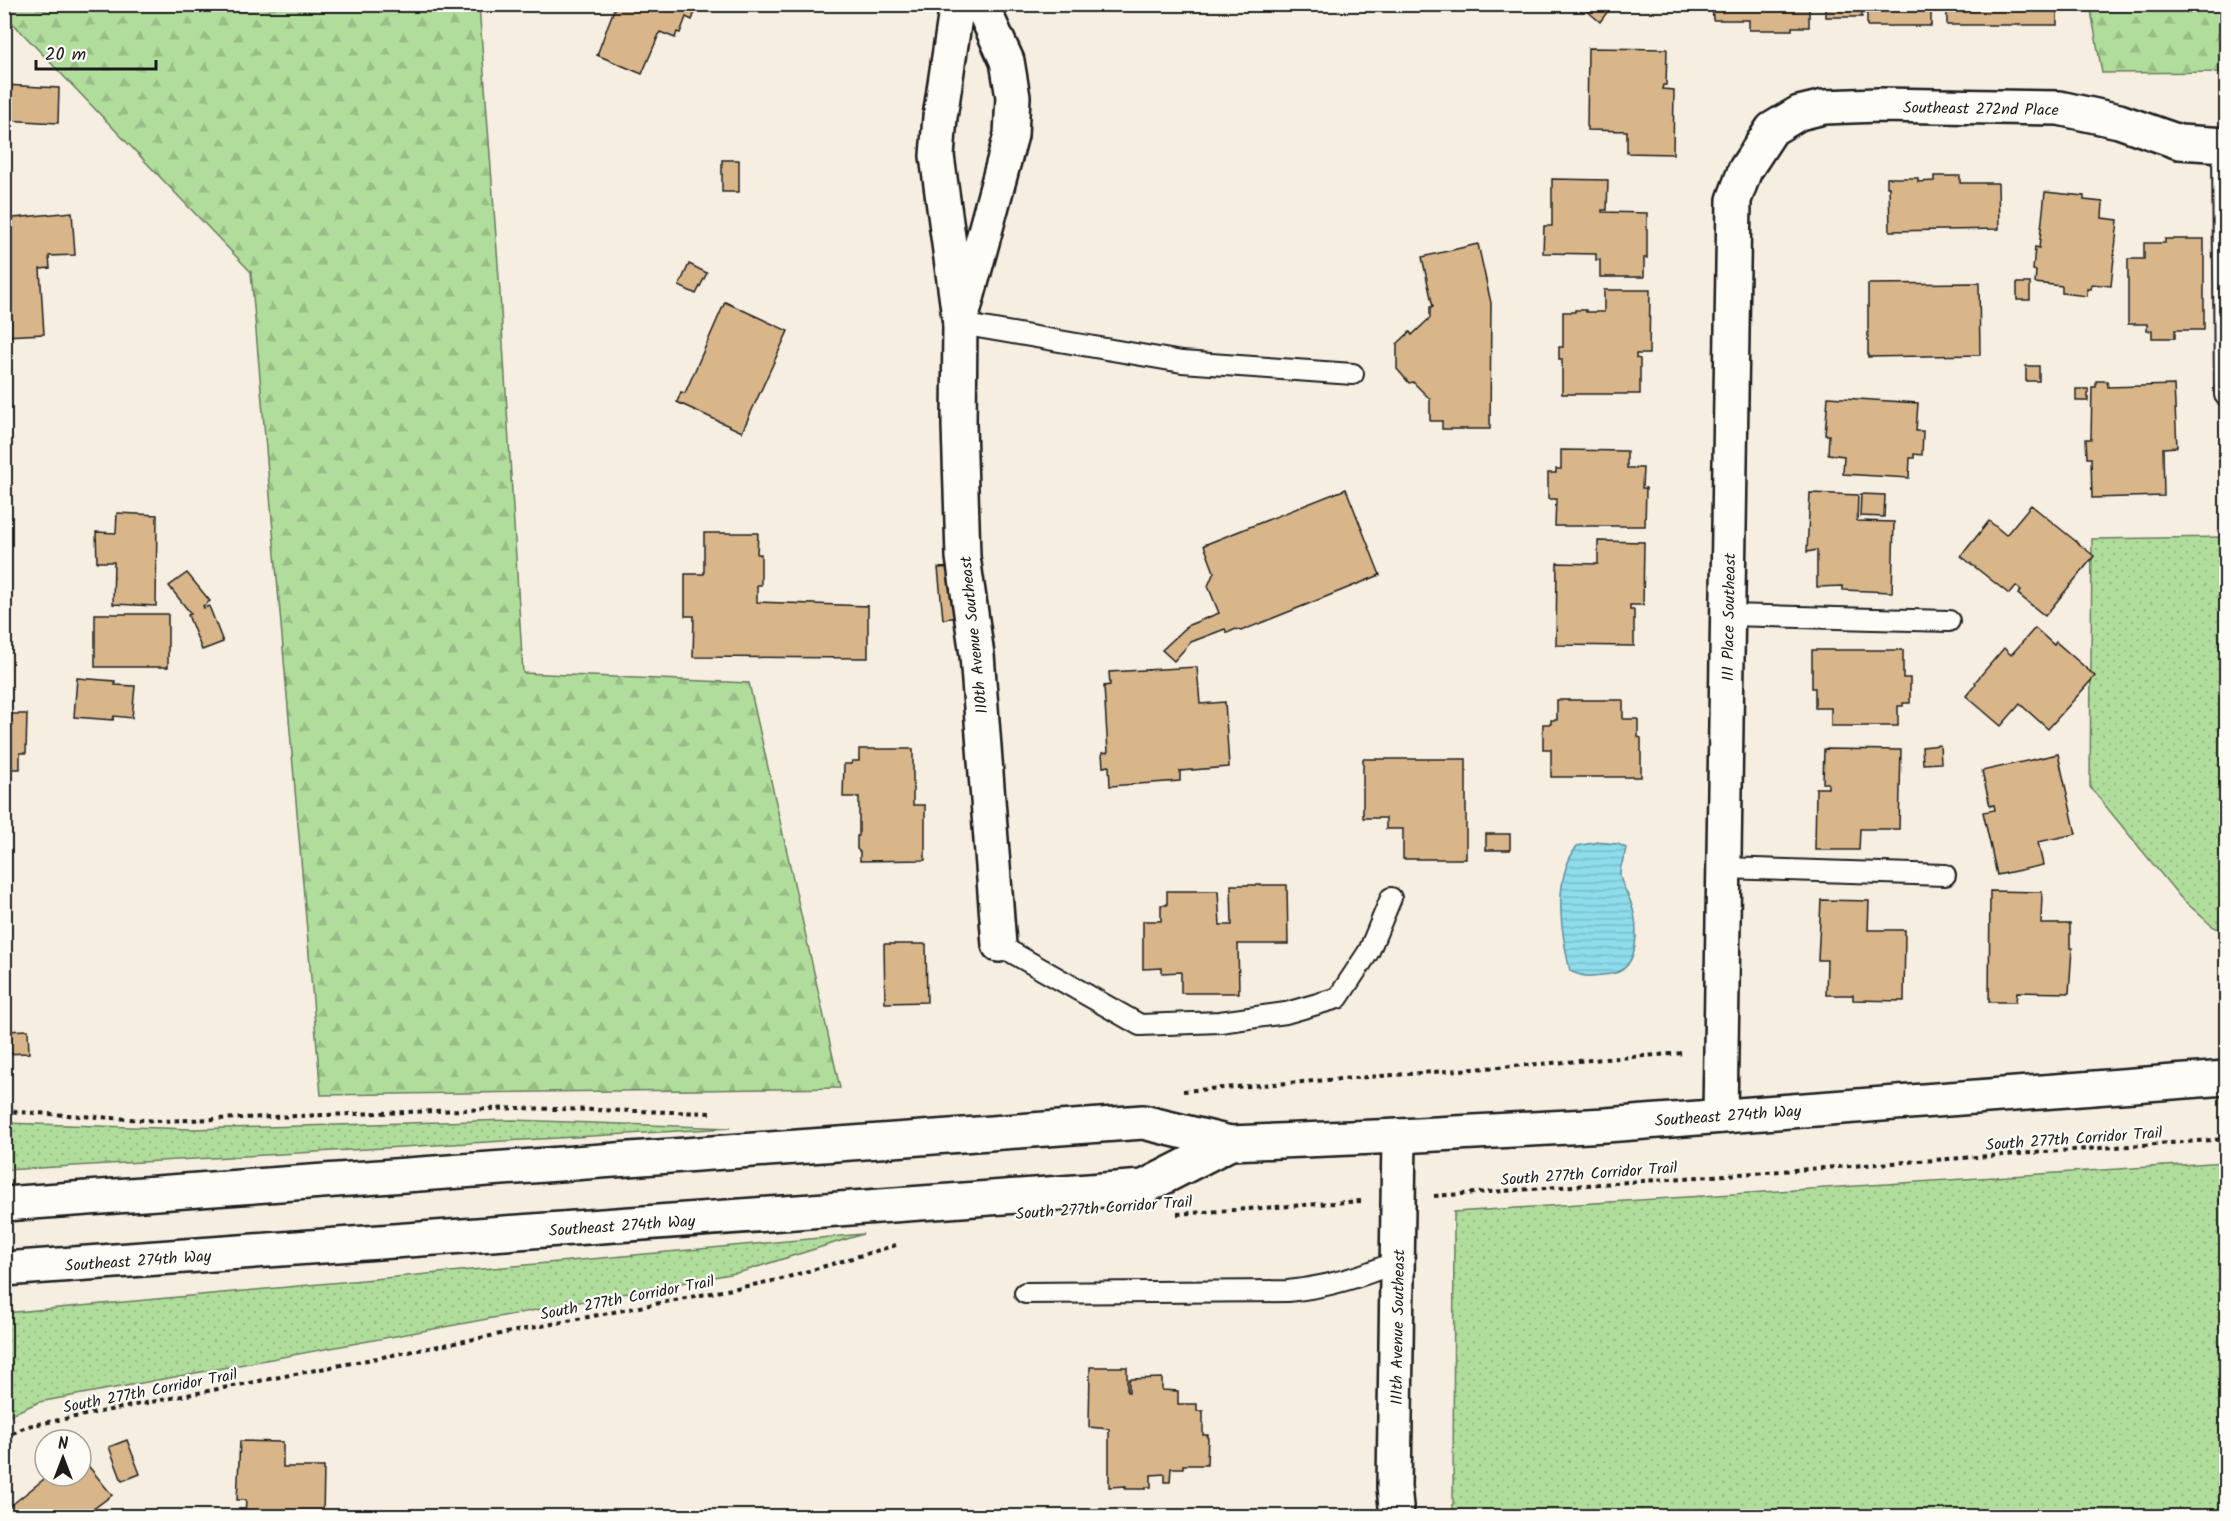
<svg xmlns="http://www.w3.org/2000/svg" width="2231" height="1521" font-family="Kalam,sans-serif">
<defs>
<pattern id="grass-dots" width="8" height="8" patternUnits="userSpaceOnUse" patternTransform="scale(1.5)"><rect width="8" height="8" fill="#b1dd9c"/><path d="M2 2h.1M6 6h.1" fill="none" stroke="#98bd86" stroke-width="1.8" stroke-linecap="round"/></pattern>
<pattern id="forest-firs" width="22" height="20" patternUnits="userSpaceOnUse" patternTransform="scale(1.5)"><rect width="22" height="20" fill="#b1dd9c"/><path d="M5 1l3.5 6h-7zM16 11l3.5 6h-7z" fill="#98bd86"/></pattern>
<pattern id="water-rules" width="6" height="5" patternUnits="userSpaceOnUse" patternTransform="scale(1.5)"><rect width="6" height="5" fill="#8edcec"/><path d="M0 2.5h6" fill="none" stroke="#7abcca"/></pattern>
</defs>
<rect width="100%" height="100%" fill="#f6eee1"/>
<filter id="ink" filterUnits="userSpaceOnUse"><feTurbulence type="fractalNoise" baseFrequency=".0167" numOctaves="2"/><feDisplacementMap in="SourceGraphic" scale="12" xChannelSelector="R" yChannelSelector="G"/><feConvolveMatrix kernelMatrix="1 2 1 2 8 2 1 2 1" color-interpolation-filters="sRGB"/></filter>
<g filter="url(#ink)">
<g fill="url(#grass-dots)" stroke="#667c5c" stroke-width="1.5">
<polygon points="2226,537 2226,933 2212,926 2180,897 2090,787 2092,539"/>
<polygon points="513,1120 730,1128 5,1170 5,1123 192,1129"/>
<polygon points="2226,1162 2226,1516 1453,1516 1454,1212"/>
<polygon points="863,1234 741,1272 39,1402 5,1417 5,1313"/>
</g>
<g fill="url(#forest-firs)" stroke="#667c5c" stroke-width="1.5">
<polygon points="5,4 479,5 499,278 523,673 749,683 840,1088 321,1095 251,272 5,15"/>
<polygon points="2090,5 2226,5 2226,72 2102,73"/>
</g>
<path fill="url(#water-rules)" stroke="#608f99" stroke-width="1.5" d="M1598 842 1618 844 1626 848C1625 857 1619 867 1620 875 1622 887 1629 895 1632 906 1639 926 1640 970 1611 974 1593 976 1587 979 1570 971 1561 931 1552 880 1577 846Z"/>
<g fill="#d8b68a" stroke="#1c1c1c" stroke-width="1.5">
<polygon points="616,4 698,4 692,20 686,17 680,33 677,32 675,38 660,32 642,74 597,55"/>
<polygon points="1579,4 1613,4 1600,22"/>
<polygon points="1712,4 1809,4 1809,27 1792,27 1792,30 1749,30 1749,20 1713,20"/>
<polygon points="1826,4 1931,4 1931,26 1867,26 1867,13 1862,13 1862,17 1826,17"/>
<rect x="1947" y="4" width="110" height="21"/>
<polygon points="1588,48 1667,49 1666,85 1663,85 1662,89 1674,90 1673,154 1627,153 1627,131 1587,130"/>
<polygon points="4,85 59,88 58,123 4,120"/>
<rect x="722" y="160" width="17" height="32"/>
<polygon points="1934,176 1960,176 1960,183 1998,183 1999,229 1890,231 1889,187 1887,187 1887,178 1918,178 1918,182 1934,181"/>
<polygon points="1552,179 1608,180 1607,210 1602,210 1602,212 1647,213 1647,258 1644,258 1644,277 1600,277 1600,260 1596,260 1596,254 1543,253 1544,226 1552,226"/>
<polygon points="2045,192 2084,196 2084,200 2103,202 2102,218 2118,220 2111,286 2092,284 2091,289 2087,289 2087,296 2062,293 2062,286 2035,283 2036,271 2033,270 2035,247 2039,248"/>
<polygon points="72,212 75,255 49,256 50,268 40,269 44,334 4,336 4,219"/>
<polygon points="2165,239 2204,239 2204,330 2175,330 2175,338 2152,338 2152,331 2147,331 2147,324 2128,324 2128,259 2144,259 2144,243 2165,243"/>
<polygon points="1478,244 1491,303 1490,429 1442,429 1442,421 1430,421 1430,399 1413,382 1409,383 1397,369 1397,344 1410,332 1412,335 1430,318 1430,307 1433,307 1422,257"/>
<polygon points="689,264 707,273 696,294 679,286"/>
<polygon points="1979,283 1980,355 1868,357 1868,284"/>
<rect x="2017" y="283" width="13" height="17"/>
<polygon points="1604,290 1650,290 1649,354 1636,354 1636,358 1640,359 1640,394 1562,394 1562,359 1559,359 1559,347 1563,347 1563,312 1575,312 1575,310 1586,310 1586,312 1604,312"/>
<polygon points="725,302 788,331 742,432 677,402 681,392 685,393"/>
<rect x="2026" y="366" width="13" height="15"/>
<polygon points="2096,381 2107,381 2108,387 2174,385 2177,447 2163,448 2164,496 2092,498 2091,458 2087,458 2086,439 2091,439 2092,387 2096,387"/>
<rect x="2076" y="389" width="12" height="12"/>
<polygon points="1828,397 1918,403 1916,431 1923,431 1922,455 1914,454 1914,458 1910,458 1909,478 1843,474 1844,456 1828,454 1829,435 1825,435"/>
<polygon points="1561,450 1627,451 1627,468 1643,468 1642,488 1646,488 1645,526 1555,526 1556,499 1548,499 1548,473 1556,473 1556,469 1561,469"/>
<polygon points="1346,489 1380,575 1241,631 1236,629 1227,633 1225,629 1191,642 1174,661 1162,650 1189,625 1219,613 1208,586 1214,572 1204,545"/>
<polygon points="1810,493 1858,495 1857,521 1894,522 1892,592 1843,590 1843,586 1817,587 1817,550 1807,552"/>
<polygon points="1861,494 1885,495 1884,517 1860,516"/>
<polygon points="2031,505 2094,556 2045,616 2018,594 2021,590 2016,586 2009,594 1961,556 1989,521 2006,535"/>
<polygon points="117,513 157,515 156,606 113,604 114,562 97,562 96,532 116,533"/>
<polygon points="704,533 758,533 757,554 761,554 761,585 757,585 757,602 868,606 868,658 693,657 694,616 685,616 685,574 704,574"/>
<polygon points="1598,541 1644,542 1643,605 1630,605 1630,610 1634,610 1634,646 1556,645 1557,563 1598,564"/>
<polygon points="953,567 959,617 943,619 938,568"/>
<polygon points="187,573 210,601 203,606 204,608 209,606 223,642 202,650 188,615 191,614 169,586"/>
<rect x="95" y="614" width="73" height="53"/>
<polygon points="2035,628 2054,645 2056,642 2095,676 2048,729 2020,704 2001,726 1966,696 1976,684 1975,682 2004,648 2011,655"/>
<polygon points="1812,650 1903,650 1903,678 1910,678 1910,703 1903,703 1903,706 1898,706 1898,726 1831,726 1831,708 1815,708 1815,688 1812,688"/>
<polygon points="1197,667 1200,704 1225,702 1229,767 1180,771 1180,781 1110,786 1109,766 1103,767 1102,753 1108,752 1104,686 1110,685 1109,672"/>
<polygon points="77,678 115,681 115,685 135,686 132,718 114,716 113,720 74,717"/>
<polygon points="1557,700 1623,700 1623,719 1638,719 1638,737 1641,738 1641,777 1551,777 1551,749 1543,749 1543,724 1551,724 1551,720 1557,720"/>
<polygon points="4,714 27,714 26,753 20,753 20,769 4,769"/>
<polygon points="1940,745 1941,763 1923,764 1922,747"/>
<polygon points="859,749 913,749 913,805 925,805 925,860 860,861 860,852 857,849 857,836 859,836 859,797 843,797 844,764 851,764 852,761 859,761"/>
<polygon points="1824,749 1901,750 1899,829 1860,829 1859,850 1815,850 1816,788 1828,788 1828,783 1823,783"/>
<polygon points="2058,754 2076,834 2038,842 2043,865 1997,875 1983,812 1995,810 1994,805 1990,806 1982,771"/>
<polygon points="1363,759 1466,759 1466,859 1403,859 1403,829 1386,829 1386,818 1363,818"/>
<rect x="1486" y="834" width="24" height="16"/>
<polygon points="1231,885 1287,885 1288,944 1238,944 1239,993 1181,993 1181,972 1162,973 1162,968 1143,969 1143,921 1161,921 1161,905 1167,905 1167,891 1218,891 1220,925 1232,925"/>
<polygon points="1990,891 2042,892 2041,924 2070,924 2070,948 2072,948 2069,993 2017,992 2016,1002 1989,1002"/>
<polygon points="1821,900 1869,901 1868,930 1905,930 1904,1001 1853,1000 1853,995 1826,995 1827,960 1818,960"/>
<polygon points="884,944 926,944 927,1002 885,1003"/>
<polygon points="28,1030 29,1053 4,1054 4,1031"/>
<polygon points="1090,1367 1127,1367 1127,1392 1129,1392 1129,1379 1162,1378 1162,1390 1178,1391 1178,1404 1197,1404 1197,1411 1203,1411 1203,1435 1208,1435 1207,1465 1183,1465 1183,1468 1171,1468 1170,1482 1165,1482 1165,1474 1151,1475 1151,1487 1146,1487 1146,1489 1125,1489 1126,1486 1109,1487 1109,1429 1089,1427"/>
<polygon points="127,1440 140,1474 122,1481 109,1447"/>
<polygon points="240,1441 283,1442 283,1467 324,1467 323,1516 245,1516 246,1500 237,1500"/>
<polygon points="81,1457 112,1495 84,1516 4,1515 4,1511 48,1476 81,1476"/>
</g>
<g fill="none" stroke-linecap="round" stroke-linejoin="round">
<defs>
<g id="service">
<polyline points="2223,145 2225,395"/>
<polyline points="960,324 1182,362 1353,374"/>
<polyline points="1728,615 1949,621"/>
<polyline points="1724,868 1945,875"/>
<polyline points="999,945 1140,1025 1220,1022 1286,1013 1338,998 1369,951 1391,898"/>
<path d="M1025 1293 1288 1291C1327 1287 1362 1277 1398 1261"/>
</g>
<g id="minor">
<polyline points="957,4 940,117 937,156 960,324 1011,135 1013,97 1007,61 981,4"/>
<polyline points="960,324 959,424 963,557 977,655 999,945"/>
<polyline points="1720,1116 1734,200 1745,170 1772,129 1799,113 1824,107 1878,105 2059,108 2119,121 2179,142 2226,145"/>
<polyline points="1397,1516 1394,1487 1399,1136"/>
</g>
<g id="secondary">
<polyline points="4,1204 1143,1122 1230,1143 1399,1136 1606,1125 2226,1078"/>
<polyline points="4,1269 1144,1187 1230,1143"/>
</g>
</defs>
<use href="#service" stroke="#1c1c1c" stroke-width="24"/>
<use href="#minor" stroke="#1c1c1c" stroke-width="38"/>
<use href="#secondary" stroke="#1c1c1c" stroke-width="38"/>
<g stroke="#1c1c1c" stroke-width="4" stroke-dasharray="4.5 4.5" stroke-linecap="butt">
<polyline points="1183,1091 1684,1053"/>
<polyline points="4,1111 160,1121 518,1108 711,1113"/>
<polyline points="1434,1196 2226,1139"/>
<polyline points="1177,1214 1361,1201"/>
<polyline points="4,1437 28,1426 778,1280 896,1245"/>
</g>
<use href="#service" stroke="#fdfcf7" stroke-width="20"/>
<use href="#minor" stroke="#fdfcf7" stroke-width="33"/>
<use href="#secondary" stroke="#fdfcf7" stroke-width="33"/>
</g>
</g>
<g text-anchor="middle" stroke-width="4.5" stroke-linejoin="round" paint-order="stroke">
<g font-size="16" fill="#1c1c1c" stroke="#fdfcf7">
<text transform="translate(1981 108) rotate(1)" y="6">Southeast 272nd Place</text>
<text transform="translate(1728 617) rotate(-89)" y="6">111 Place Southeast</text>
<text transform="translate(973 635) rotate(-96)" y="6">110th Avenue Southeast</text>
<text transform="translate(1728 1115) rotate(-4)" y="6">Southeast 274th Way</text>
<text transform="translate(2074 1138) rotate(-4)" y="6">South 277th Corridor Trail</text>
<text transform="translate(1589 1173) rotate(-4)" y="6">South 277th Corridor Trail</text>
<text transform="translate(1104 1207) rotate(-4)" y="6">South 277th Corridor Trail</text>
<text transform="translate(622 1225) rotate(-4)" y="6">Southeast 274th Way</text>
<text transform="translate(138 1260) rotate(-4)" y="6">Southeast 274th Way</text>
<text transform="translate(627 1297) rotate(-11)" y="6">South 277th Corridor Trail</text>
<text transform="translate(1397 1327) rotate(-89)" y="6">111th Avenue Southeast</text>
<text transform="translate(150 1390) rotate(-11)" y="6">South 277th Corridor Trail</text>
</g>
</g>
<rect width="2231" height="1521" fill="none" stroke="#fdfcf7" stroke-width="24"/>
<rect x="12" y="12" width="2207" height="1497" fill="none" stroke="#1c1c1c" stroke-width="2" filter="url(#ink)"/>
<g transform="translate(63 1458)"><circle r="28" fill="#fdfcf7" stroke="#a3a29f" stroke-width="1.5"/>
<path d="M0-4.5L10 22L0 15L-10 22Z" fill="#1c1c1c"/>
<text y="-9" font-size="16" font-weight="bold" text-anchor="middle" fill="#1c1c1c">N</text>
</g>
<path d="M36 60v9h120v-9" fill="none" stroke="#1c1c1c" stroke-width="3"/>
<text x="45" y="60" font-size="18" fill="#1c1c1c" stroke="#fdfcf7" stroke-width="4.5" paint-order="stroke">20 m</text>
</svg>
